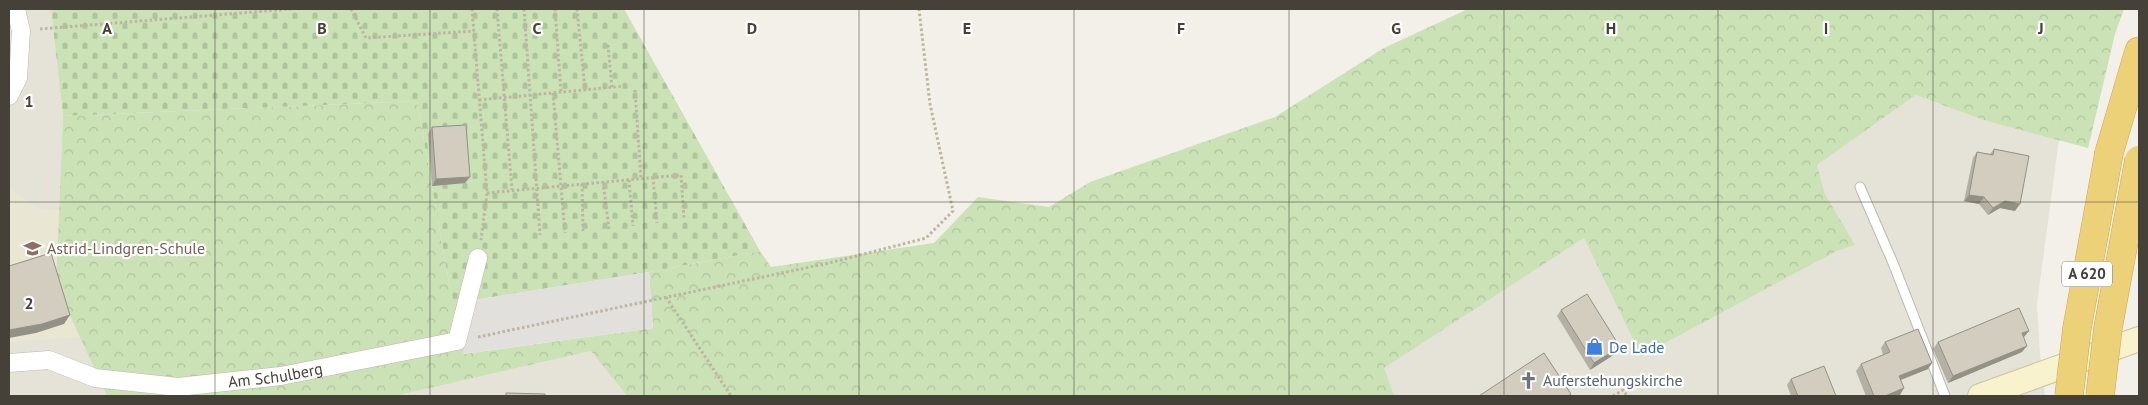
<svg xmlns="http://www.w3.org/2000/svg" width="2148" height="405" font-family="'PT Sans',sans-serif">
<defs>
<pattern id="forest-crowns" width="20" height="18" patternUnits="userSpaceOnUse" patternTransform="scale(1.25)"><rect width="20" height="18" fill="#cae2b6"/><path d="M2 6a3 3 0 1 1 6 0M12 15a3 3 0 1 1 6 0" fill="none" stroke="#afc39d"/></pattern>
<pattern id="cemetery-stones" width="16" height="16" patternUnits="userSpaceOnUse" patternTransform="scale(1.25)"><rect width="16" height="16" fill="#cae2b6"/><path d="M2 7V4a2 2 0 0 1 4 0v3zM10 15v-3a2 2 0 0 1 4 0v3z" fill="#afc39d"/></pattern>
</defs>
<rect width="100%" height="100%" fill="#f2f0e9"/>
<g fill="#e5e2d7">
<polygon points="9,9 51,9 63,116 56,285 107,396 9,396"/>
<polygon points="1916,95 1983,120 2059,139 2037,304 2040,355 2045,396 1394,396 1383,368 1584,238 1641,356 1837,251 1854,245 1825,194 1817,165"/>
<polygon points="591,351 627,396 395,396"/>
</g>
<polygon fill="#eae6d4" points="9,188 39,209 59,210 56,285 80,337 9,342"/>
<polygon fill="url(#forest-crowns)" points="1468,9 2124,9 2115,34 2088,148 1983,120 1916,95 1817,165 1825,194 1855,245 1837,251 1641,356 1584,238 1384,368 1394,396 627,396 591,351 395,396 107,396 56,285 63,116 417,101 452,300 474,300 464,354 653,328 649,272 760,251 771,267 934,243 978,197 1049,207 1090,182 1275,117 1384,48"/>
<polygon fill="url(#cemetery-stones)" points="51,9 624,9 760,251 649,272 474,300 452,300 417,101 63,116"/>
<polygon fill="#e1e0dd" points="649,272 653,328 463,354 474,300"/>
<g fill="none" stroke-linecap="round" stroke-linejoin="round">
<defs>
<polyline id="service" points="1860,187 1893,263 1945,396"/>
<g id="minor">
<polyline points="9,96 18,78 21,31 16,9"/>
<path id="s1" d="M9 363 49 360 95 378 178 387 281 376 457 341 478 258"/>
</g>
<polyline id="secondary" points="1980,396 2139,339"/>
<polyline id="motorway" points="2109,153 2139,51"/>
</defs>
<use href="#service" stroke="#bdb8ac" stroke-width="11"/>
<use href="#minor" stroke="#bdb8ac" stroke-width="19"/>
<use href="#secondary" stroke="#ccc59d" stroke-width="26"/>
<use href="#motorway" stroke="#cba74a" stroke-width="29"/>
<g stroke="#bdb59f" stroke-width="3" stroke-dasharray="2.5 2.5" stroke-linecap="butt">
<polyline points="351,9 366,38 474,31"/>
<polyline points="472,9 487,193 481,240"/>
<polyline points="497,9 512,190"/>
<polyline points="524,9 540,235"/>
<polyline points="555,9 561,92"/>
<polyline points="577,9 585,90"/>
<polyline points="40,29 291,9"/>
<polyline points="608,45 612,88"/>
<polyline points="635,90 641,178"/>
<polyline points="553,93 565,233"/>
<polyline points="479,100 625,86"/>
<polyline points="653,177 657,223"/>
<polyline points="629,180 633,226"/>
<polyline points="603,182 609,229"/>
<polyline points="582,184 583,231"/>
<polyline points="487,193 681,175 684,219"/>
<polyline points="666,297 731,396"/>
<polyline points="478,337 829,263 926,238 953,211 930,104 919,9"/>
<polyline points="1613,396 1623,390 1627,396"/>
</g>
<use href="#service" stroke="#fff" stroke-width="9"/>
<use href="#minor" stroke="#fff" stroke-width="18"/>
<use href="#secondary" stroke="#f8f2cd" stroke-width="24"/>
<use href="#motorway" stroke="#edd179" stroke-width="28"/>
<defs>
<g id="motorway-bridge">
<polyline points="2069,396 2077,328 2109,153"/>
<polyline points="2100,396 2108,328 2139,160"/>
</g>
</defs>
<use href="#motorway-bridge" stroke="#cba74a" stroke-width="29" stroke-linecap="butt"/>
<use href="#motorway-bridge" stroke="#edd179" stroke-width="28"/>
</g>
<g fill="#b5b0a4">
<polygon points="432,127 465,183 432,186 428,134"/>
<polygon points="1994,149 2015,211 2000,208 1988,215 1979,204 1964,201 1973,158 1977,152 1990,154"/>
<polygon points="1561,310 1620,347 1615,354 1590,370 1557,316"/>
<polygon points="2024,337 2023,338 2022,352 1948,383 1933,349 1938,342"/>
<polygon points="1885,342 1932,363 1928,369 1901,380 1900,395 1896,396 1866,396 1856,371 1861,364 1883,355 1881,348"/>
<polygon points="1791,379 1836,396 1791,396 1787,385"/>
</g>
<g fill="#939086">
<polygon points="470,177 465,183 432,186 436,179"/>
<polygon points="1969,195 1984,197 1979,204 1964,201"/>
<polygon points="2005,201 2020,204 2015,211 2000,208 1988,215 1993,208"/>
<polygon points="70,315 64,324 36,333 9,338 9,330"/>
<polygon points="2029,331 2024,337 2017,340 2022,333"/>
<polygon points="2027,346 2022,352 1948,383 1953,376"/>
<polygon points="1620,347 1615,354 1590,370 1594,363"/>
<polygon points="1932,363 1928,369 1895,382 1899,376"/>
<polygon points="1904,388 1900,395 1896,396 1885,396"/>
</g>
<g fill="#d2cdbf" stroke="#939086">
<polygon points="466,125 470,177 436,179 432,127"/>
<polygon points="1994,149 2029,156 2020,204 2005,201 1993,208 1984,197 1969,195 1977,152 1993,155"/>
<polygon points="51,253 70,315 42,324 9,330 9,266"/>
<polygon points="1587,294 1620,347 1594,363 1561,310"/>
<polygon points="2019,308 2029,331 2022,333 2027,346 1953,376 1938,342"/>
<polygon points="1918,329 1932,363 1899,376 1904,388 1885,396 1874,396 1861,364 1890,352 1885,342"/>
<polygon points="1544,353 1571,394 1568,396 1479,396"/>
<polygon points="1824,366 1836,396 1798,396 1791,379"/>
<polygon points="506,393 545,394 545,396 506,396"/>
</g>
<path fill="none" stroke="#454138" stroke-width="1" stroke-opacity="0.55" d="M215 9V396M430 9V396M644 9V396M859 9V396M1074 9V396M1289 9V396M1504 9V396M1718 9V396M1933 9V396M9 202H2139"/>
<defs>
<symbol id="school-bare" viewBox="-9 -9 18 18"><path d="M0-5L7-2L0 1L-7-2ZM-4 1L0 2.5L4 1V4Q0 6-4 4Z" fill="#8d6e63" stroke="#fff" stroke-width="2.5" paint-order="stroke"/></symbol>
<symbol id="shop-bare" viewBox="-9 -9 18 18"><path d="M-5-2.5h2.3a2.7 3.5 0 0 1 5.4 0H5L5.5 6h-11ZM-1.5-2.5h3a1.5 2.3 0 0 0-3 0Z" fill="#3f7fe0" stroke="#fff" stroke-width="2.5" paint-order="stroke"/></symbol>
<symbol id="church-bare" viewBox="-9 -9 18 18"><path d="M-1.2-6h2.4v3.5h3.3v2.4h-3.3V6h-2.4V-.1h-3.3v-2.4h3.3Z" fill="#6b7280" stroke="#fff" stroke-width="2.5" paint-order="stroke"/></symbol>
</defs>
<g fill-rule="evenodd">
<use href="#school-bare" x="20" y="236" width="25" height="25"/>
<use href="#shop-bare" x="1582" y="334" width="25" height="25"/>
<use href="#church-bare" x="1516" y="368" width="25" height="25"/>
</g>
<g text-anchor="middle" stroke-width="4.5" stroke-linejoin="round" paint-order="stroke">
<rect fill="#fff" stroke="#7d7a74" stroke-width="1" x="2062" y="261.5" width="50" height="25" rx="4"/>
<g font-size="15" font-weight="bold" fill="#454138">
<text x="2087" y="279">A 620</text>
</g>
<g font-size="16" fill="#785e54" stroke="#fff" text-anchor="start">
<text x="47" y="254">Astrid-Lindgren-Schule</text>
</g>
<g font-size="16" fill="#366cbe" stroke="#fff" text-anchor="start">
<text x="1609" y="353">De Lade</text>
</g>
<g font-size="16" fill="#454138" stroke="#fff">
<text dy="6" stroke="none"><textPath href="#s1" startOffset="271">Am Schulberg</textPath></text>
</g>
<g font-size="16" fill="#5b616d" stroke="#fff" text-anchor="start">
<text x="1543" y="386">Auferstehungskirche</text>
</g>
</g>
<g font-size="16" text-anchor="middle" font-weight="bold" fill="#454138" stroke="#fff" stroke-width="4.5" stroke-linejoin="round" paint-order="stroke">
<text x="107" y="34">A</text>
<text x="322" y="34">B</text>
<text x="537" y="34">C</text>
<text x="752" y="34">D</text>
<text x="967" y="34">E</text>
<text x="1181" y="34">F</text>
<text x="1396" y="34">G</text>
<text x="1611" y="34">H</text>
<text x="1826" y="34">I</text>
<text x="2041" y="34">J</text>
<text x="29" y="107">1</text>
<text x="29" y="309">2</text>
</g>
<rect width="2148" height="405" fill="none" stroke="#454138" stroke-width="20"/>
</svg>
